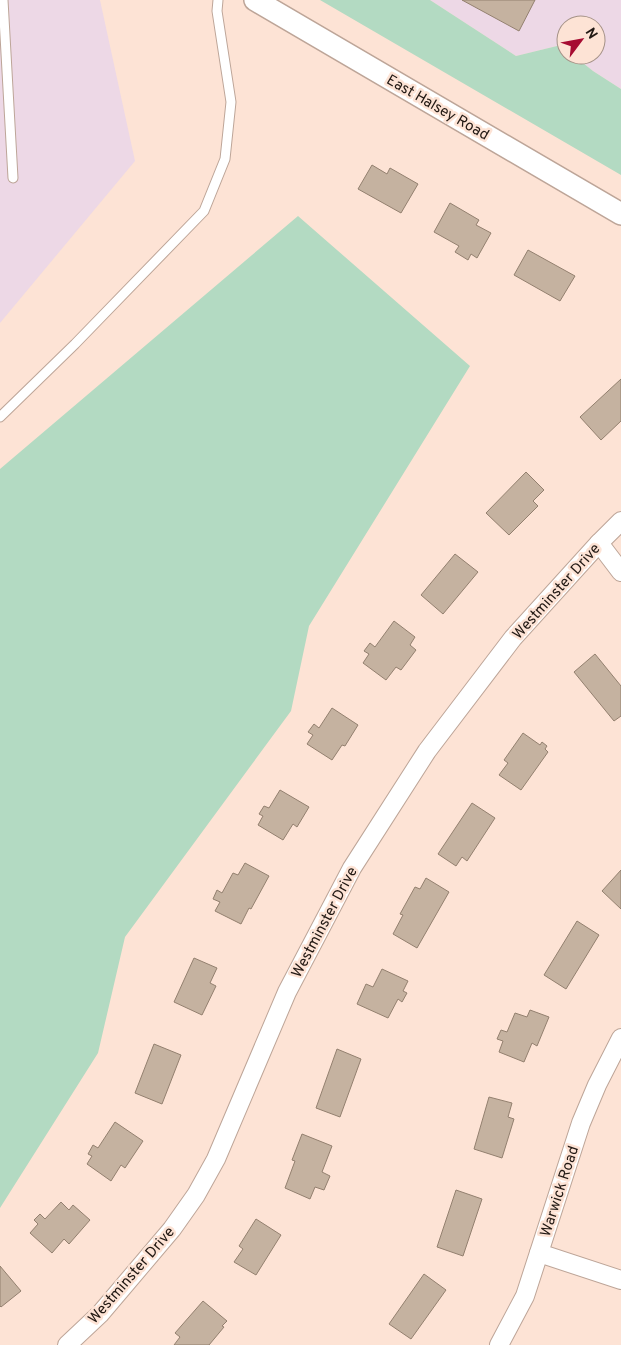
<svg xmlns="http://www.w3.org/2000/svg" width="621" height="1345" font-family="Overpass,sans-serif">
<rect width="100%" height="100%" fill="#fde3d5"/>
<g fill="#edd8e6">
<polygon points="0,0 100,0 135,161 0,323"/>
<polygon points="430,0 621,0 621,89 593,71 573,55 596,55 596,25 566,25 566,49 561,45 516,56"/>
</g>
<g fill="#b3dac2">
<polygon points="320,0 430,0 516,56 561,45 566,49 566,55 573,55 593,71 621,89 621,175"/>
<polygon points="298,216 470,366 309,626 291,711 125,937 98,1053 0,1208 0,469"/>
</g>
<g fill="#c5b2a0" stroke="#93806f">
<polygon points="462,0 535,0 519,31"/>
<polygon points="372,165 387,174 390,168 418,184 401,213 358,189"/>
<polygon points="450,203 479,220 476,225 491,233 477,258 471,254 468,260 455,252 459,246 434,232"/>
<polygon points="528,250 575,276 560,301 514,275"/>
<polygon points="621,379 621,421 601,440 580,417"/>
<polygon points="526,472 544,490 533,501 538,506 509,535 486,513"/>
<polygon points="455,554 478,572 443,614 421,595"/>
<polygon points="394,621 415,637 410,645 416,650 401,670 396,667 386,680 363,663 369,654 364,651 370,643 375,647"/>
<polygon points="595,654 621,686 621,716 614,721 574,672"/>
<polygon points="332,708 358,725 345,746 342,745 332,760 307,744 313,735 308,732 314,724 319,728"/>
<polygon points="523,733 540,745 542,742 547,746 545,749 548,752 521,790 499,775 508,763 504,760"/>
<polygon points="280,790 309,807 297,827 293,824 283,840 258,825 263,816 259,814 264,806 269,808"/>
<polygon points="472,803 495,818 467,861 462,857 456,866 438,854"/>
<polygon points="245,863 269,876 251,909 249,908 241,924 215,911 220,902 213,899 217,890 222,893 233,873 238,875"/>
<polygon points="621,870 621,909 602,891"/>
<polygon points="426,878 449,892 417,948 393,934 403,915 400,914 415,887 420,889"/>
<polygon points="577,921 599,935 566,989 544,975"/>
<polygon points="194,958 217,968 210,983 216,986 202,1015 174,1002"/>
<polygon points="382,969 408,981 403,991 407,993 402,1002 398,999 388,1018 357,1004 366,984 373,987"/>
<polygon points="530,1010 549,1017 537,1046 532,1043 524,1062 499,1052 503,1041 497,1039 501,1030 507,1032 515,1013 527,1017"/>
<polygon points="154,1044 181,1055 162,1104 135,1093"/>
<polygon points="337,1049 361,1059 340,1117 316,1108"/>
<polygon points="489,1097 512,1103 508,1117 514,1119 502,1158 474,1149"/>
<polygon points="115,1122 143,1141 125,1168 121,1165 111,1181 87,1164 92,1156 88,1154 93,1145 98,1148"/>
<polygon points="302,1134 332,1146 322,1172 330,1176 324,1190 315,1187 310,1199 285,1188 295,1161 292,1160"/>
<polygon points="456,1190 482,1199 463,1256 437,1247"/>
<polygon points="61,1202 69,1210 73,1205 90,1220 69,1244 64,1239 52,1253 30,1233 38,1224 34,1220 40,1214 45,1219"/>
<polygon points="256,1219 281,1235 256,1275 234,1262 243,1249 239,1246"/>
<polygon points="0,1266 21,1291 1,1307 0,1306"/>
<polygon points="424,1274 446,1290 411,1339 389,1324"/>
<polygon points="203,1301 227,1321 222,1326 224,1327 209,1345 174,1345 180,1337 175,1333"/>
</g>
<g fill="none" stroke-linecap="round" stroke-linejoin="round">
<defs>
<g id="service">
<polyline points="3,0 13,178"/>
<polyline points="0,417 75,344 204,211 225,159 231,102 217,11 218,0"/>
</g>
<g id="minor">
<polyline points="599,543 621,572"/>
<polyline points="539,1253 621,1280"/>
<polyline points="67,1345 100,1314 172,1229 196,1195 216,1159 287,992 352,868 427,751 513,638 599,543 621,521"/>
<polyline points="499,1345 525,1296 581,1123 597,1085 621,1038"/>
</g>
<polyline id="tertiary" points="255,0 621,214"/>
</defs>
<use href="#service" stroke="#bda598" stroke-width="11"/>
<use href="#minor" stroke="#bda598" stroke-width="20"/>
<use href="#tertiary" stroke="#bda598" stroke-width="24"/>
<use href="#service" stroke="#fff" stroke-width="9"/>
<use href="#minor" stroke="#fff" stroke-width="18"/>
<use href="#tertiary" stroke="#fff" stroke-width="21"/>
</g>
<g text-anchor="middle" stroke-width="5" stroke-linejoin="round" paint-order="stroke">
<g font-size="15" fill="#211813" stroke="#fde3d5">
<text transform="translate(438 107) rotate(30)" y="5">East Halsey Road</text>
<text transform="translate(556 591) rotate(-48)" y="5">Westminster Drive</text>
<text transform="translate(324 922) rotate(-62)" y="5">Westminster Drive</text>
<text transform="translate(559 1191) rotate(-72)" y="5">Warwick Road</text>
<text transform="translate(131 1275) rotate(-49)" y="5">Westminster Drive</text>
</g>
</g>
<g transform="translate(581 40) rotate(58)"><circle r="24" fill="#fde3d5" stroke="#a59287"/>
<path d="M0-4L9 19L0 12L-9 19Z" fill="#a60c32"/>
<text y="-8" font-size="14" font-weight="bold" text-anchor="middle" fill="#211813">N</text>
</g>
</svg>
